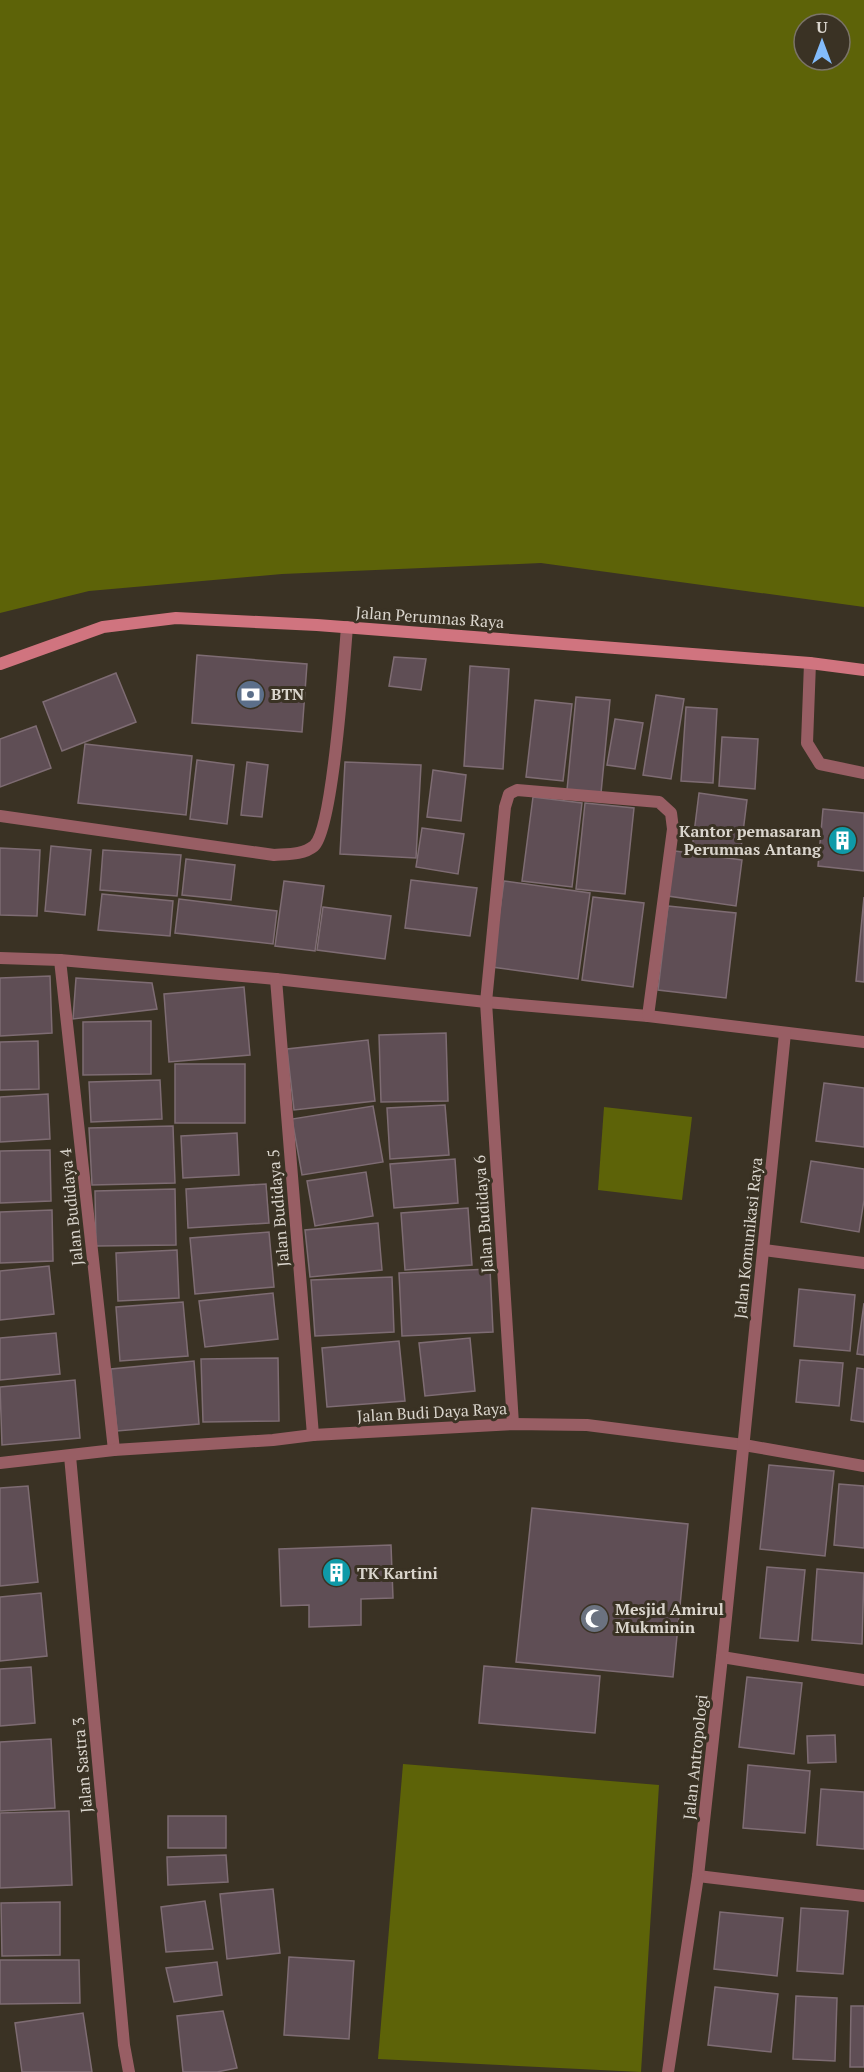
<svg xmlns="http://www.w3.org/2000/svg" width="864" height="2072" font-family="'PT Serif',serif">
<rect width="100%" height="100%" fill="#3a3224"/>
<g fill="#5d6308" fill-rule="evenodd">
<path d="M0 0H864V607L541 563 282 574 89 591 0 613ZM804 24H840V60H804Z"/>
<polygon points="604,1107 692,1117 682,1200 598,1190"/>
<polygon points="403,1764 659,1785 641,2072 378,2059"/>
</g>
<g fill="#5f4e55" stroke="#7e6c73" stroke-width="1.5">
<polygon points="197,655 307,664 302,732 192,723"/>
<polygon points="394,657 426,659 421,690 389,686"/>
<polygon points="470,666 509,669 503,769 464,766"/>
<polygon points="116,673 136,722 62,751 43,702"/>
<polygon points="656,695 684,699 671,779 643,775"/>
<polygon points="576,697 610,700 601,793 567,790"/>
<polygon points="535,700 572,704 563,781 526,777"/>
<polygon points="686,707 717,709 713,783 681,781"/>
<polygon points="615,719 643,723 635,769 607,765"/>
<polygon points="36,726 51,768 0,787 0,739"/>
<polygon points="722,737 758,739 755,789 719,786"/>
<polygon points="85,744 192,756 186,815 78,803"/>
<polygon points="197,760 234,765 227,824 190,819"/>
<polygon points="247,762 268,765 262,817 241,815"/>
<polygon points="345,762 421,765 416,858 340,854"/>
<polygon points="433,770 466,775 461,821 427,817"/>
<polygon points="699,793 747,800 740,856 692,849"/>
<polygon points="533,797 582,803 572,887 522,881"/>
<polygon points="585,803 634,808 625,894 576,889"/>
<polygon points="823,809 864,813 864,871 818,866"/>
<polygon points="422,828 464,834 458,874 416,867"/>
<polygon points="51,846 91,850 85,915 45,911"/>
<polygon points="0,848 40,850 37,916 0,915"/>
<polygon points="103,850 181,855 177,896 100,890"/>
<polygon points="675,851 742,860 736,906 668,896"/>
<polygon points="186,859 235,865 231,900 182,895"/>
<polygon points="411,880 477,888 470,936 405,928"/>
<polygon points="284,881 324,886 315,951 275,946"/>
<polygon points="504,881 590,893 578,979 492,967"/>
<polygon points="102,894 173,901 170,936 98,930"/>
<polygon points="593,897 644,903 633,987 582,980"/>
<polygon points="864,897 864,982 856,981"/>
<polygon points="179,899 277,911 273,944 175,933"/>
<polygon points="668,906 736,913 726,998 658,990"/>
<polygon points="323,907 391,916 385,959 317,950"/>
<polygon points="50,976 52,1033 0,1036 0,978"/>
<polygon points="76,978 152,983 157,1009 73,1019"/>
<polygon points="244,987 250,1055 169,1062 164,994"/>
<polygon points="151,1021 151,1074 83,1075 83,1022"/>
<polygon points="446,1033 448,1101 381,1102 379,1035"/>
<polygon points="368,1040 375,1101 294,1110 287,1049"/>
<polygon points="38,1041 39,1089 0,1090 0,1042"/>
<rect x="175" y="1064" width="70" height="59"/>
<polygon points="160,1080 162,1119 91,1122 89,1082"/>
<polygon points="824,1083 864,1088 864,1147 816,1141"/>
<polygon points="48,1094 50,1139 0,1142 0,1097"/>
<polygon points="445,1105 449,1155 390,1159 387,1108"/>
<polygon points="373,1106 383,1162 302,1175 292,1119"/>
<polygon points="173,1126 175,1183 92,1185 89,1128"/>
<polygon points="237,1133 239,1175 183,1178 181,1136"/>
<polygon points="50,1150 51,1201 0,1203 0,1151"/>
<polygon points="455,1159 458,1203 394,1208 390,1164"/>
<polygon points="811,1161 864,1169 864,1200 859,1232 801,1222"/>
<polygon points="366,1172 373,1216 315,1226 307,1181"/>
<polygon points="266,1184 269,1223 188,1228 186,1189"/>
<polygon points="175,1189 176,1245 96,1246 95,1191"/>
<polygon points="468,1208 472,1265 405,1270 401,1213"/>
<polygon points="52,1210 53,1261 0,1263 0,1212"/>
<polygon points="378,1223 382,1270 310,1277 305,1230"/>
<polygon points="269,1232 274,1287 195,1294 190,1238"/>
<polygon points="177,1250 179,1298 118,1301 116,1253"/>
<polygon points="49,1266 54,1314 0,1320 0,1271"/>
<polygon points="490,1269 493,1332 402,1336 399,1273"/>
<polygon points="392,1277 394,1332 315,1336 311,1280"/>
<polygon points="799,1289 855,1295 850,1351 794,1346"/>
<polygon points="273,1293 278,1339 205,1347 199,1301"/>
<polygon points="183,1302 188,1356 120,1361 116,1307"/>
<polygon points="864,1303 864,1355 857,1354"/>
<polygon points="56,1333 60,1374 0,1380 0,1338"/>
<polygon points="470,1338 475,1391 425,1396 419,1343"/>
<polygon points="399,1341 405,1401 327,1407 322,1348"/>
<polygon points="278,1358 279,1421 203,1422 201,1359"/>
<polygon points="800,1360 843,1363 839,1406 796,1402"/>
<polygon points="194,1361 199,1424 117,1431 111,1369"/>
<polygon points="857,1368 864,1369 864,1422 851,1420"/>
<polygon points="75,1380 80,1438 2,1445 0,1387"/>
<polygon points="769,1465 834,1471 825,1556 760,1549"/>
<polygon points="839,1484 864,1486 864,1548 834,1545"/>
<polygon points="28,1486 38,1582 0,1586 0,1488"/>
<polygon points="532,1508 688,1524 673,1677 516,1662"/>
<polygon points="391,1545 393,1598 361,1599 361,1625 309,1627 309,1605 281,1606 279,1549"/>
<polygon points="767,1567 805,1570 798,1641 760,1638"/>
<polygon points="817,1569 864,1573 862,1644 812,1640"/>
<polygon points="41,1593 47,1656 0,1661 0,1597"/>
<polygon points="484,1666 600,1676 595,1733 479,1723"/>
<polygon points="31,1667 35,1723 0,1726 0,1669"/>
<polygon points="747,1677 802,1683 794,1754 739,1747"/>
<polygon points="835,1735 836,1762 808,1763 807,1736"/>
<polygon points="51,1739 55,1808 0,1811 0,1742"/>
<polygon points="748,1765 810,1771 805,1833 743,1828"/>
<polygon points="821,1789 864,1792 864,1849 817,1845"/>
<polygon points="69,1811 72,1885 0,1888 0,1813"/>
<rect x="168" y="1816" width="58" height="32"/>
<polygon points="226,1855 228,1882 168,1885 167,1857"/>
<polygon points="273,1889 280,1953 227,1959 220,1894"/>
<polygon points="205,1901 213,1949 166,1952 161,1907"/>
<polygon points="60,1902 60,1955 2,1956 1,1903"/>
<polygon points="801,1908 848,1911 843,1974 797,1971"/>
<polygon points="720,1912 783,1918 777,1976 714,1969"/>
<polygon points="289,1957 354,1961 349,2039 284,2035"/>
<polygon points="0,1960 79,1960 80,2003 0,2004"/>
<polygon points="217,1962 222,1995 174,2002 166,1968"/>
<polygon points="715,1987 778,1994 771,2052 708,2045"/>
<polygon points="796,1996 837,1998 835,2061 793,2059"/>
<polygon points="851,2006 864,2006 864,2067 850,2067"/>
<polygon points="223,2011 237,2068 217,2072 183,2072 177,2016"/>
<polygon points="83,2013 92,2072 22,2072 15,2023"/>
</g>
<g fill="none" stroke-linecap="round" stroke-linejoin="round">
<polyline stroke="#985e64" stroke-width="12" points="810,663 807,743 820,764 864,773"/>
<g stroke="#985e64" stroke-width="12">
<path d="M0 816 274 855C287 854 303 855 314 846 333 829 344 662 347 627"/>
<polyline points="0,958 60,960 276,979 486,1002 648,1016 864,1042"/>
<polyline points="60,960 114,1450"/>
<polyline points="276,979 313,1435"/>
<polyline points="764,1250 864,1263"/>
<polyline points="513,1424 486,1002 505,807 509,794 517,790 659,802 671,813 673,829 648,1016"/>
<polyline points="70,1456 124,2045 129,2072"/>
<polyline points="0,1463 114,1450 273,1440 313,1435 513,1424 587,1425 744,1445 864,1466"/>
<polyline points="722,1657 864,1680"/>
<polyline points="698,1876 864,1896"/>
<polyline points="668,2072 698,1876 722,1657 785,1033"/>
</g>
<polyline stroke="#d0747f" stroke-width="12" points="0,664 103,627 176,618 317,625 810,663 864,670"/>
</g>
<defs>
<symbol id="bank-disc" viewBox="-11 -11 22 22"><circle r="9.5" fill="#5c6f8a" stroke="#3a3224"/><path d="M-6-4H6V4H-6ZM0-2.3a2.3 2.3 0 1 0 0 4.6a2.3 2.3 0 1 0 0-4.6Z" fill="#fff"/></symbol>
<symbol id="building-disc" viewBox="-11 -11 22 22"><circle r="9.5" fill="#0f9aa8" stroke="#3a3224"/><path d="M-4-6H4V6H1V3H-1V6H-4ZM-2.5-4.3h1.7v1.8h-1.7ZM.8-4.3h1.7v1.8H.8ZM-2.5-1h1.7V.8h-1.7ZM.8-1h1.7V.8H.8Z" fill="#fff"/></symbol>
<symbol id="mosque-disc" viewBox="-11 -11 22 22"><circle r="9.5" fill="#6b7280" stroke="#3a3224"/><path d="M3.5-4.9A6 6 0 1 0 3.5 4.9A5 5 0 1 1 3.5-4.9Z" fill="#fff"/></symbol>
</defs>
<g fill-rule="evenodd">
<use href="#bank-disc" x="234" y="678" width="33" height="33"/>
<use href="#building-disc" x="826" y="824" width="33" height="33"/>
<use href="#building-disc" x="320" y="1556" width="33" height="33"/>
<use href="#mosque-disc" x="578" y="1602" width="33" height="33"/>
</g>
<g text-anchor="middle" stroke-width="6" stroke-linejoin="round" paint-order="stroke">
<g font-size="16" fill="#dad5cd" stroke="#3a3224">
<text transform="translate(430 617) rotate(4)" y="6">Jalan Perumnas Raya</text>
<text transform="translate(71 1207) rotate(-96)" y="6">Jalan Budidaya 4</text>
<text transform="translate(278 1208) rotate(-95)" y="6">Jalan Budidaya 5</text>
<text transform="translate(483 1214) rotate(-94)" y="6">Jalan Budidaya 6</text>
<text transform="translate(748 1238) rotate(-84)" y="6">Jalan Komunikasi Raya</text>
<text transform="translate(432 1412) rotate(-3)" y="6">Jalan Budi Daya Raya</text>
<text transform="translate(695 1757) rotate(-84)" y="6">Jalan Antropologi</text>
<text transform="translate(82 1765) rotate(-95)" y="6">Jalan Sastra 3</text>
</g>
<g font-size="16" font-weight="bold" fill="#dad5cd" stroke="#3a3224" text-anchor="start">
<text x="271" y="700">BTN</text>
<text x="821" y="837" text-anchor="end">Kantor pemasaran<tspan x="821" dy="18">Perumnas Antang</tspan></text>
<text x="357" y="1579">TK Kartini</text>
<text x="615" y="1615">Mesjid Amirul<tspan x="615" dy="18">Mukminin</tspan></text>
</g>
</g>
<g transform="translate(822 42)"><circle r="28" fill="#3a3224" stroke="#7a7368" stroke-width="1.5"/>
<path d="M0-4.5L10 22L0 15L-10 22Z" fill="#83bcfb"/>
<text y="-9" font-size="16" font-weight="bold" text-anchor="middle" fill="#dad5cd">U</text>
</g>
</svg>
